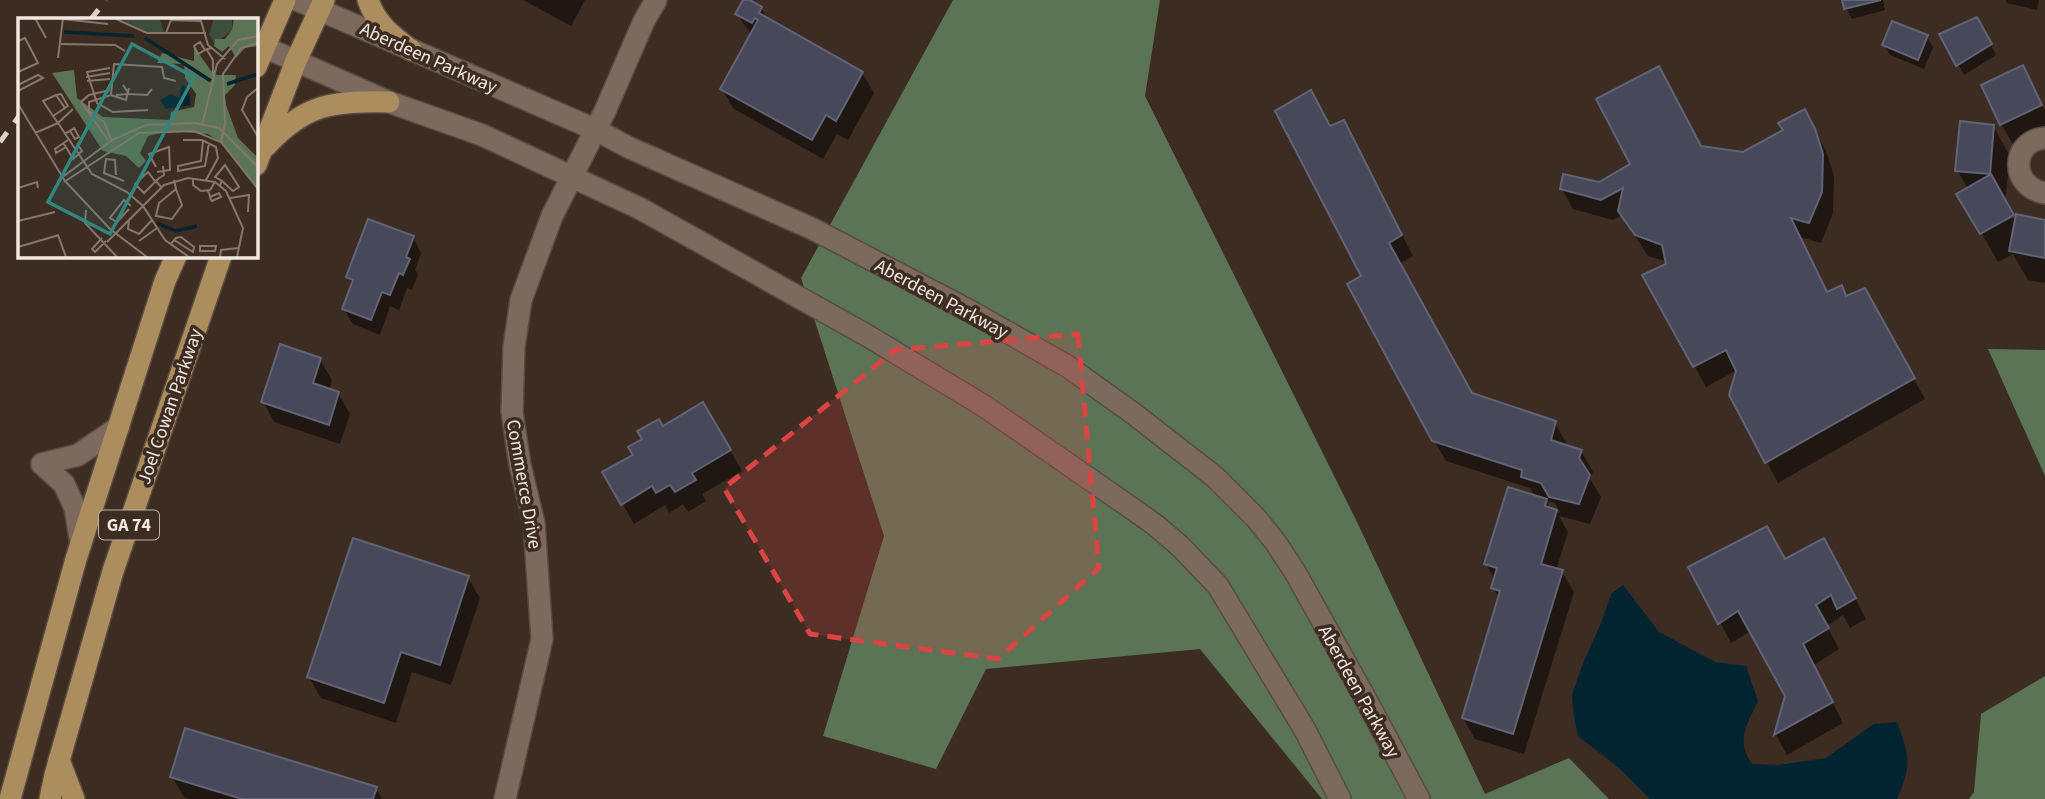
<svg xmlns="http://www.w3.org/2000/svg" width="2045" height="799" font-family="'Source Sans 3',sans-serif">
<rect width="100%" height="100%" fill="#3d2c22"/>
<g fill="#5a7455">
<polygon points="953,0 1160,0 1145,96 1358,524 1485,794 1569,758 1609,799 1322,799 1200,649 986,669 936,769 823,736 884,536 801,278"/>
<polygon points="1988,349 2045,350 2045,476"/>
<polygon points="2045,676 2045,799 1969,799 1974,792 1981,714"/>
</g>
<path fill="#012430" d="M1623 585 1659 632 1715 662 1746 666 1758 701C1747 725 1735 740 1752 764L1779 765 1826 758 1874 724 1897 722C1909 755 1912 764 1898 797L1897 799H1650L1619 768 1578 736 1573 711 1572 695 1582 666 1601 623 1611 594Z"/>
<g fill="#0007" fill-rule="evenodd">
<polygon points="523,0 585,0 571,26"/>
<polygon points="745,0 761,8 768,20 862,73 874,93 848,140 837,134 823,159 734,109 722,89 752,36 737,14"/>
<polygon points="1840,0 1883,0 1885,10 1852,19 1844,4"/>
<polygon points="2005,0 2039,0 2037,10 2007,3"/>
<polygon points="1977,19 1996,55 1964,75 1942,35"/>
<polygon points="1927,37 1933,47 1924,69 1890,55 1884,45"/>
<polygon points="2022,68 2045,110 2045,140 2018,153 2001,124"/>
<polygon points="1804,112 1826,151 1834,176 1833,213 1821,243 1800,237 1828,294 1847,297 1876,310 1925,399 1778,483 1731,394 1739,369 1706,387 1645,276 1668,265 1668,262 1648,256 1622,215 1613,220 1573,209 1562,189 1599,183 1701,147 1743,154 1785,131"/>
<polygon points="1993,126 2010,156 2005,203 2016,223 2045,222 2045,283 2028,280 2013,254 1998,262 1959,194 1968,189 1957,170"/>
<path d="M1330 128 1355 143 1413 256 1399 264 1471 395 1554 422 1566 442 1565 446 1581 451 1593 472 1590 479 1601 497 1590 524 1559 516 1568 532 1556 570 1562 572 1574 592 1524 754 1475 739 1463 718 1500 599 1493 588 1495 580 1486 564 1535 497 1530 488 1446 461 1434 440 1363 277ZM1546 500 1555 503 1560 513 1551 510Z"/>
<polygon points="413,237 421,253 415,270 418,275 412,290 407,288 399,310 390,306 380,335 353,324 344,309 353,285 348,276"/>
<polygon points="320,360 332,380 329,390 338,393 350,414 340,444 274,422 263,401"/>
<polygon points="703,404 742,471 702,494 706,501 688,512 683,504 669,513 665,505 634,524 605,473 635,456 662,428"/>
<polygon points="1835,560 1866,619 1850,628 1843,615 1827,626 1839,649 1814,665 1843,723 1787,755 1776,735 1787,695 1751,631 1731,643 1691,568 1784,561"/>
<polygon points="468,578 480,598 451,685 412,672 396,723 321,698 309,677"/>
<polygon points="172,777 376,788 382,799 189,799 184,797"/>
</g>
<g fill="#47495b" stroke="#616376" stroke-width="2">
<polygon points="743,0 750,0 762,7 759,13 863,72 836,121 826,115 812,140 720,89 758,20 755,18 752,23 735,14"/>
<polygon points="1842,0 1881,0 1844,9"/>
<polygon points="1977,17 1992,44 1956,66 1939,34"/>
<polygon points="1892,21 1928,35 1918,60 1882,45"/>
<polygon points="2023,65 2042,105 2000,125 1981,85"/>
<polygon points="1659,66 1701,146 1743,152 1783,130 1778,123 1805,109 1815,129 1823,154 1822,192 1809,223 1791,218 1827,292 1842,285 1846,296 1865,288 1915,378 1765,463 1729,395 1736,371 1726,350 1693,367 1642,275 1666,264 1662,245 1635,235 1618,211 1623,188 1601,200 1560,189 1563,174 1599,182 1630,164 1596,99"/>
<polygon points="1311,90 1330,126 1344,120 1402,235 1389,243 1472,393 1556,421 1551,440 1582,450 1579,458 1590,475 1579,504 1549,497 1541,483 1521,477 1522,470 1432,441 1347,284 1361,276 1275,111"/>
<polygon points="1960,121 1994,125 1990,174 1955,171"/>
<polygon points="1991,174 2014,215 1980,234 1956,194"/>
<polygon points="2016,214 2045,220 2045,258 2009,251"/>
<polygon points="368,219 414,236 406,257 410,259 403,275 399,273 390,295 382,292 371,320 342,309 353,280 346,277"/>
<polygon points="280,344 321,358 313,383 339,392 329,425 261,402"/>
<polygon points="703,402 731,450 692,473 696,480 675,492 670,485 656,493 652,486 621,505 602,472 633,455 628,447 642,439 637,431 659,419 663,426"/>
<polygon points="1508,487 1547,499 1545,506 1557,510 1541,564 1563,570 1513,734 1462,718 1500,591 1491,588 1497,568 1484,564"/>
<polygon points="1767,526 1785,559 1824,538 1856,598 1837,609 1831,595 1816,605 1829,628 1803,644 1833,702 1774,735 1785,696 1738,611 1718,624 1688,567"/>
<polygon points="353,538 469,576 440,665 401,652 384,703 307,677"/>
<polygon points="185,728 377,787 373,799 242,799 170,777"/>
</g>
<g fill="none" stroke-linecap="round" stroke-linejoin="round">
<defs>
<g id="minor">
<polyline points="297,0 594,129 630,148 813,229 970,311 1067,366 1134,414 1215,477 1256,518 1276,543 1295,572 1368,703 1419,799"/>
<polyline points="264,47 389,102 482,135 641,209 868,336 984,406 1104,489 1154,524 1181,547 1218,586 1305,730 1340,799"/>
<path d="M2045 138C2010 141 2010 187 2045 193"/>
<polyline points="42,464 64,484 75,508 81,544"/>
<polyline points="42,464 78,455 119,427"/>
<polyline points="505,799 542,639 534,523 520,465 512,412 514,347 521,300 552,216 605,111 644,21 656,0"/>
</g>
<g id="major">
<path d="M368 0C376 24 392 36 411 50"/>
<polyline points="256,67 285,0"/>
<path d="M266 146C306 103 333 101 389 102"/>
<polyline points="256,165 296,61 324,0"/>
<polyline points="59,760 74,799"/>
<polyline points="10,799 76,559 165,281 176,256"/>
<polyline points="50,799 55,775 113,571 221,256"/>
</g>
</defs>
<use href="#minor" stroke="#594b42" stroke-width="24"/>
<use href="#major" stroke="#594b42" stroke-width="24"/>
<use href="#minor" stroke="#7d6a5e" stroke-width="21"/>
<use href="#major" stroke="#ac8d5e" stroke-width="21"/>
<g stroke="#ddd1ca" stroke-width="5" stroke-dasharray="12 12" stroke-linecap="butt">
<polyline points="91,19 106,0"/>
<polyline points="0,142 19,116"/>
</g>
</g>
<path fill="#da4544" fill-opacity="0.2" stroke="#da4544" stroke-width="5" stroke-dasharray="14 9" stroke-linejoin="round" d="M1078 334 1099 568 998 659 810 634 724 488 895 350Z"/>
<g text-anchor="middle" stroke-width="7" stroke-linejoin="round" paint-order="stroke">
<rect fill="#3d2c22" stroke="#bcb0a8" stroke-width="2" x="99" y="510.5" width="60" height="29" rx="5"/>
<g font-size="18" font-weight="bold" fill="#f3e8e1">
<text x="129" y="531">GA 74</text>
</g>
<g font-size="19" fill="#f3e8e1" stroke="#3d2c22">
<text transform="translate(429 57) rotate(24)" y="7">Aberdeen Parkway</text>
<text transform="translate(942 298) rotate(28)" y="7">Aberdeen Parkway</text>
<text transform="translate(169 406) rotate(-71)" y="7">Joel Cowan Parkway</text>
<text transform="translate(525 484) rotate(80)" y="7">Commerce Drive</text>
<text transform="translate(1360 691) rotate(61)" y="7">Aberdeen Parkway</text>
</g>
</g>
<g transform="translate(18 18)">
<rect width="240" height="240" fill="#3d2c22"/>
<path d="M101 0H141L146 14H129ZM196 0H214V12L197 26 191 16Z" fill="#3d4e3a"/>
<path d="M216 0H240V28L227 30 218 40 211 28 204 34 196 28 197 21H207L214 12ZM176 29 196 57H218L217 67 207 77 208 87 220 120 240 140V171L203 124 190 116 152 113 130 118 122 135 128 143 121 150 108 138 85 133 34 55 56 52 59 80 85 99 152 102 153 94 176 89 178 76 167 60 166 46 139 45 144 35 176 43Z" fill="#5a7455"/>
<path d="M164 67 170 70 173 87 148 91 142 82 153 76 161 80Z" fill="#012430"/>
<path fill="none" stroke="#012430" stroke-width="3.5" d="M46 14 116 18M127 20 193 63M209 66 240 56M139 205 158 213 179 208"/>
<path fill="none" stroke="#86776e" stroke-width="2" d="M17 0 28 20M96 0 129 15H188M45 1 90 6M148 15 153 2 183 3 190 27 207 41M0 23 7 20 20 45 0 54M43 26 97 27 107 33M187 32 180 36 176 28 182 24 187 32 193 30M189 32 195 42V57M40 40 45 0M92 50 69 54 79 85 95 94 130 92M68 59 92 55M69 63 92 61M0 67 20 57 25 60 0 73M240 70 229 79 224 92 240 119M111 76 129 77 134 71M38 77 43 76 50 88 47 90M93 77 96 46 144 49 146 60 158 63M98 77 111 76 105 67M0 86 47 163 92 211 129 239M35 98 47 90 38 77 25 83 35 98 40 105 55 91M184 107 199 46 220 22 240 18M17 115 40 105 74 156 109 174 125 188 147 222 171 239M46 116 52 113 56 110 61 119 57 121 52 113M90 122 63 84 71 77 92 72M165 122H184L198 129 200 140 188 162M185 122 183 143 160 148V153L187 148 191 125M94 124 86 104 71 93V84L93 77 108 82 111 70M203 124 207 105 205 56 223 30 240 25M45 125 48 129 38 135 37 131 50 122M48 129 55 141 64 133 59 125M138 149 131 136 151 129 152 152 139 154M98 157 97 142 88 141 86 155 106 163M42 161 94 122 128 107 177 105 201 110 240 149M175 161V167L183 173 192 172 197 164M156 162 158 171 141 185 138 198 154 201 164 187 158 171M46 164 121 115 176 113 203 124 240 171M202 167 204 163 197 159 207 147 221 169 215 173 204 163M143 169 138 163 136 162 130 154 117 166 126 175 141 160 146 157 145 148M0 170 19 164 20 170M190 173 192 178V179L193 182 194 183 203 179 201 175 192 179M212 180 231 177 230 194M111 191 99 204 92 200 106 182 113 188M68 192 67 205 99 239M111 202 110 211 121 216 134 202M0 203 37 194M40 217 48 239M84 220 74 231 77 234 88 223M121 223 139 210M89 224 146 167 170 160 197 164 208 173 225 210 219 239M152 227 158 220 163 219 176 229 175 234 156 222M182 228H198L197 233H182ZM0 229 41 217M202 239 203 232 221 230"/>
<path fill="#31877f" fill-opacity="0.15" stroke="#31877f" stroke-width="3.5" d="M114 26 176 59 92 216 30 184Z"/>
<rect width="240" height="240" fill="none" stroke="#f3e8e1" stroke-width="3.5"/>
</g>
</svg>
